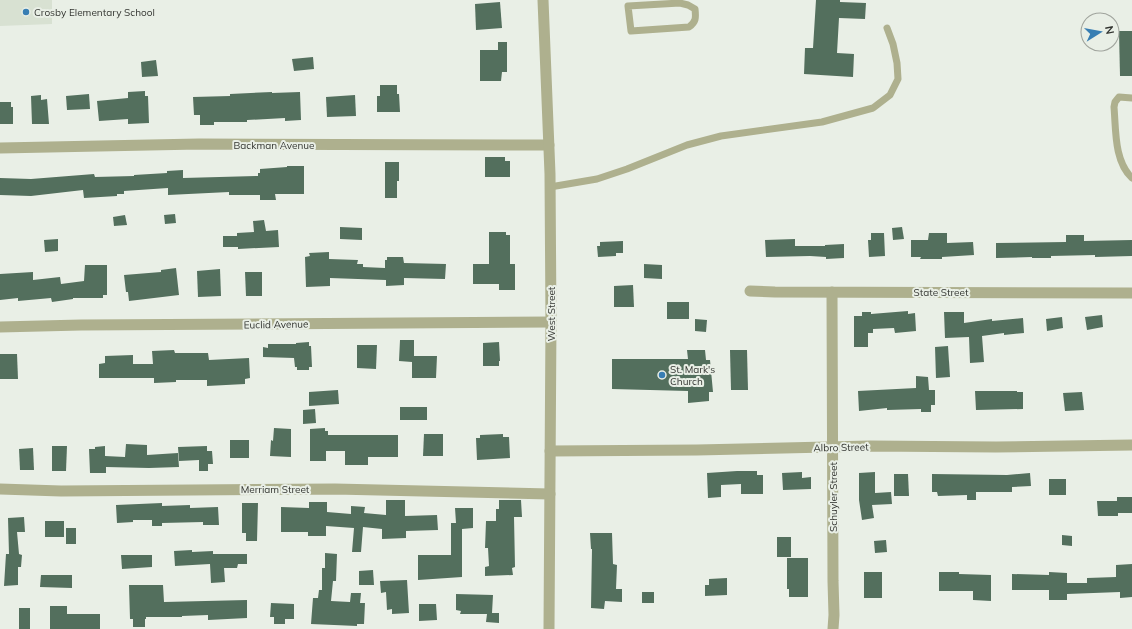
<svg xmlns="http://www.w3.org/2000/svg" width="1132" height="629" font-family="Mulish,sans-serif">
<rect width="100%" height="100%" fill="#e9efe6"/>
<polygon fill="#d8e1d2" points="0,0 52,0 52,24 0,26"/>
<g fill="#536f5d">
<polygon points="816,0 840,0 840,2 866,3 865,19 839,18 837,53 854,54 853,77 804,74 805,48 813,48"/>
<polygon points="500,2 502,28 476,30 475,4"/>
<polygon points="1119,31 1132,31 1132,76 1120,76"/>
<polygon points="498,42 507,42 507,72 502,72 501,81 480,81 480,50 498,50"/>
<polygon points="313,57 314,69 294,71 292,59"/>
<polygon points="156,60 158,76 142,77 141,62"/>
<polygon points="380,85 397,85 397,94 399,94 400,112 377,112 377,96 380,96"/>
<polygon points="145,91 145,96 148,96 149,123 128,124 128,119 99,121 97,101 128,98 128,92"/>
<polygon points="272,92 272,93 300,92 301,120 285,121 285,118 247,120 247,122 214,122 214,125 200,125 200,115 194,115 193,97 230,96 230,94"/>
<polygon points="89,94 90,109 67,110 66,96"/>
<polygon points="41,95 41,100 47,99 49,124 32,124 31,96"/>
<polygon points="355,95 356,116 327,117 326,97"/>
<polygon points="0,102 11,102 11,107 13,107 13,124 0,124"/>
<polygon points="485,157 505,157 505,161 510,161 510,177 485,177"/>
<polygon points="385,162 399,162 399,181 397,181 397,198 385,198"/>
<polygon points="287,166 304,166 304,194 275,194 276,200 260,200 260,195 229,195 229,192 168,195 168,188 124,191 124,194 117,194 117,196 84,198 83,190 31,196 0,195 0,178 31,179 94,174 95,177 134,176 134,175 167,173 167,171 183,170 183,178 258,176 258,173 260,173 260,169 287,167"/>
<polygon points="175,214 176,223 165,224 164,215"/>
<polygon points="125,215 127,225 114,226 113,217"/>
<polygon points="264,220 266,231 278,230 279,247 238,249 238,247 223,247 223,236 237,236 237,233 254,232 253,221"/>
<polygon points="340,227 362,228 362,240 340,239"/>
<polygon points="902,227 904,239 893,240 892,228"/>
<polygon points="489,232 506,232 506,235 510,235 510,264 515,264 515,290 499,290 499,284 473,284 473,264 489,264"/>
<polygon points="871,233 884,233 885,256 869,257 868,240 871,240"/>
<polygon points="929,233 947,233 947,243 973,242 974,255 942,257 942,259 920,259 921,257 911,257 911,240 928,240"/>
<polygon points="1066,235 1084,235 1084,241 1132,240 1132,256 1095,257 1095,255 1051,256 1051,258 1032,258 1032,257 996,258 996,243 1066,242"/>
<polygon points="58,239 58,251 45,252 44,240"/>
<polygon points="795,239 795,246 825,246 825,245 844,244 844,258 826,259 826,257 810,256 766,257 765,240"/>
<polygon points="623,241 623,253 616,253 616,256 598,257 597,246 600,246 600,242"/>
<polygon points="329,252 329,259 358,260 357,264 363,264 363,267 385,268 385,260 387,260 387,257 403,257 404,263 446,264 445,279 404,278 404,285 386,286 386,280 330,278 330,286 306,287 305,257 310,256 309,253"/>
<polygon points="644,264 662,265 662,279 644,278"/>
<polygon points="85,265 107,265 107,295 103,295 103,298 73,298 73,299 52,302 51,298 18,301 18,298 0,300 0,274 33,272 33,280 60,277 61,284 84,281"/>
<polygon points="176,268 179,295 129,301 128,292 126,292 124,275 161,272 161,270"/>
<polygon points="220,269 221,296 198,297 197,271"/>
<polygon points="245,272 262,272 262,296 246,296"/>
<polygon points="633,285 634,307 614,307 614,286"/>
<rect x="667" y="302" width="22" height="17"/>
<polygon points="908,311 908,314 915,313 916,331 895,333 894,328 873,329 873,333 868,333 868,347 854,347 854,316 862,316 862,312 871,312 871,314"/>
<polygon points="944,312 964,312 964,323 992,319 992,321 1023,318 1024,333 1004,335 1004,333 982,336 984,362 970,363 969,337 945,338"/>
<polygon points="1102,315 1103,327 1087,330 1085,317"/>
<polygon points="1062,317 1063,328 1047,331 1046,319"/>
<polygon points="695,319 707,320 706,332 695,331"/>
<polygon points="400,340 414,340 414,356 437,356 436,378 412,378 412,362 399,361"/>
<polygon points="309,342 309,346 311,346 312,367 309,367 309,370 297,370 297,367 295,367 294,358 263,357 263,347 268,348 268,344 296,344 296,343"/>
<polygon points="499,342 500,361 499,361 499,366 483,366 483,343"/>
<polygon points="357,345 377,345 376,369 357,368"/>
<polygon points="948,346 950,377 936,378 935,347"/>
<polygon points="174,350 175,353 208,353 209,360 249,358 250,378 245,379 245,384 207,386 207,380 176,380 176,382 154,383 154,378 99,378 99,364 105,363 105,356 133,355 133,364 153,364 152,351"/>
<polygon points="687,350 705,350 706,360 710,360 713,392 709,392 709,401 688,403 688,391 612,389 612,359 688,359"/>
<polygon points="730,350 747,350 748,390 731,390"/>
<polygon points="0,354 17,354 18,379 0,379"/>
<polygon points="916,376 928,377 929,390 935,390 935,405 931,405 931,412 921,412 921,409 887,410 887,408 859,411 858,391 916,388"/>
<polygon points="338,390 339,404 309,406 309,392"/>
<polygon points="975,391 1017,391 1017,392 1023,392 1023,409 976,410"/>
<polygon points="1082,392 1084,410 1065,411 1063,393"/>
<rect x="400" y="407" width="27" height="13"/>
<polygon points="315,409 316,423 303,424 303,410"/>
<polygon points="274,428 291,429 291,457 270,456 271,440 273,441"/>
<polygon points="325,428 325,431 328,431 328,435 398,435 398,457 368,457 368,465 345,465 345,451 326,451 326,461 310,461 310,429"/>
<polygon points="424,434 443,434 443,456 423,456"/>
<polygon points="503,434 503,437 509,437 510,458 477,460 476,438 480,438 480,435"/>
<rect x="230" y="440" width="19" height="18"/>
<polygon points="126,444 147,445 147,455 178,453 179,467 149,468 106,467 106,473 90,473 89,449 95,449 95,447 105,446 105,456 125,457"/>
<polygon points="52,446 67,446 66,471 52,471"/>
<polygon points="207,446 207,451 212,451 213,464 208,464 208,471 199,471 199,460 179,461 178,447"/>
<polygon points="33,448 34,470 20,470 19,449"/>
<polygon points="737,471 757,471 757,475 763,475 763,494 741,494 741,484 721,485 721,497 708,498 707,473"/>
<polygon points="802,472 802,478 811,477 811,489 783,490 782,473"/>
<polygon points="875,472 875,493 891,492 892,504 872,505 874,518 862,520 859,500 859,473"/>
<polygon points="1030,473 1031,486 1012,487 1012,492 976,492 976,500 967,500 967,495 938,496 937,492 932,492 932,474 1007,475"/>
<polygon points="894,474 908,474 909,496 894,496"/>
<rect x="1049" y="479" width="17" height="16"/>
<polygon points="1117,497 1132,497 1132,513 1118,513 1118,516 1098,516 1097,501 1117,501"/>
<polygon points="386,500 405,500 405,516 437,515 438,530 406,531 406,538 382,539 382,529 363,527 361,552 352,552 354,528 326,526 326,536 308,536 308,532 281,532 281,507 309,508 309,502 327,502 327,512 351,514 351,506 365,507 364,513 386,515"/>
<polygon points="499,500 521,500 522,517 514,517 515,567 512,568 513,575 485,576 485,567 489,566 488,548 485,548 486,521 496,521 496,509 499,509"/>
<polygon points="162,503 162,506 190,505 190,508 218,507 219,525 203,525 203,522 162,523 162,526 152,526 152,520 133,520 133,522 117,523 116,505"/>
<polygon points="242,503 258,503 257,541 246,541 246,533 242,533"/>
<polygon points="455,508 473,508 473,528 462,529 462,577 418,580 418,555 451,555 451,523 456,523"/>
<polygon points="24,517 25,532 17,532 19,554 22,555 21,567 18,567 18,585 4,586 6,554 9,554 8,518"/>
<rect x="45" y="521" width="19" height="16"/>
<rect x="66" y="528" width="10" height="16"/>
<polygon points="590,533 612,533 613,564 617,565 616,589 622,589 622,602 605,601 604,609 591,608 592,549 591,549"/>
<polygon points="1062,535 1072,536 1072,546 1062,545"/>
<rect x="777" y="537" width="14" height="20"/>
<polygon points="886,540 887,552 875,553 874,541"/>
<polygon points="192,550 192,552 213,551 213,554 247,554 247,564 238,564 237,568 224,568 225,582 211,583 210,564 175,566 174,551"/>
<polygon points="325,553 337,554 336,581 333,581 331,601 350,602 351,593 361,593 360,603 365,603 364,624 357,624 357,626 311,624 313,598 318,598 319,590 322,590 322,568 325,568"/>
<polygon points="121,555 152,555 152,567 122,569"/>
<polygon points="787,558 808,558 808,597 789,597 789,589 787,589"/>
<polygon points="1132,564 1132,597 1120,598 1120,592 1067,594 1067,600 1049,600 1049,590 1012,590 1012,574 1049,575 1049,572 1067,573 1067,583 1087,583 1087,578 1116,577 1116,565"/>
<polygon points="373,570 374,585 359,585 359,571"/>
<rect x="864" y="572" width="18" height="26"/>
<polygon points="939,572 959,572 959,574 991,575 991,601 973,600 973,591 939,591"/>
<polygon points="41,575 72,575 72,588 40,587"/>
<polygon points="727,578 727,595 705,596 705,585 709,585 709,579"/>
<polygon points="407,580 409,613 392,614 392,609 387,610 386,592 381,593 380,581"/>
<polygon points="129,585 163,585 164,602 247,600 247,618 208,620 208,615 182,616 182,617 146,617 146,619 145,619 145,627 133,627 133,619 130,619"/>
<rect x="642" y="592" width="12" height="11"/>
<polygon points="456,594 493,595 492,613 499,613 499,623 486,622 487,614 460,614 461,611 456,610"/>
<polygon points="271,603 294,604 294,619 285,619 285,624 274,624 274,617 270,617"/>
<polygon points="419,604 436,604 437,620 419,621"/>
<polygon points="50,606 67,606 67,614 100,614 100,629 50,629"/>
<rect x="19" y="608" width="11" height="21"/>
</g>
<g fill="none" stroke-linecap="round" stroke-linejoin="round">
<g stroke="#aeb08e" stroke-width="7">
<path d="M680 3 688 5 695 9C696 18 696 22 689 27L631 31 628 6Z"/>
<path d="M1132 98 1119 97 1115 102 1114 107C1116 130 1114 161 1132 178"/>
<polyline points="550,187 597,179 627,169 687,145 721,136 822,122 873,108 890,95 898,79 897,63 893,44 887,28"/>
</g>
<g stroke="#aeb08e" stroke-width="11">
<polyline points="0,148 199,144 549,145"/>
<polyline points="750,291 775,292 1132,293"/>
<polyline points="832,292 833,581 834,615 833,629"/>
<polyline points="0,327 81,325 551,322"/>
<polyline points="550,451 697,450 870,446 996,447 1132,445"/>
</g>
<g stroke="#aeb08e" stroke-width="11">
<polyline points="543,0 550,174 551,322 549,629"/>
<polyline points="0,489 61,491 335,489 550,494"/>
</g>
</g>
<g fill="#387eb3" stroke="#e9efe6" stroke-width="1.5">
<circle cx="26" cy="12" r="4"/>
<circle cx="662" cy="375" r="4"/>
</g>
<g text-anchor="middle" stroke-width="4" stroke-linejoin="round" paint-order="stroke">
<g font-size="10" fill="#323430" stroke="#e9efe6" text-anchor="start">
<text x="34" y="16">Crosby Elementary School</text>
<text x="670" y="373">St. Mark's<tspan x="670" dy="12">Church</tspan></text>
</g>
<g font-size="10" fill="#323430" stroke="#e9efe6">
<text x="274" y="149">Backman Avenue</text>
<text x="941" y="296">State Street</text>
<text transform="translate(551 314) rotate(-90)" y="4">West Street</text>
<text transform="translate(276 324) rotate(-1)" y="4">Euclid Avenue</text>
<text transform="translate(841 447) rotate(-1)" y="4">Albro Street</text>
<text x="275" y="493">Merriam Street</text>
<text transform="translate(833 497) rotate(-90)" y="4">Schuyler Street</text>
</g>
</g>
<g transform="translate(1100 32) rotate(79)"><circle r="19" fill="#e9efe6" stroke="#a0a49d"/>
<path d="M0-3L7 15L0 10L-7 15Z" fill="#387eb3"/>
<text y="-6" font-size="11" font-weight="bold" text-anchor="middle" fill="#323430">N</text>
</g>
</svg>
